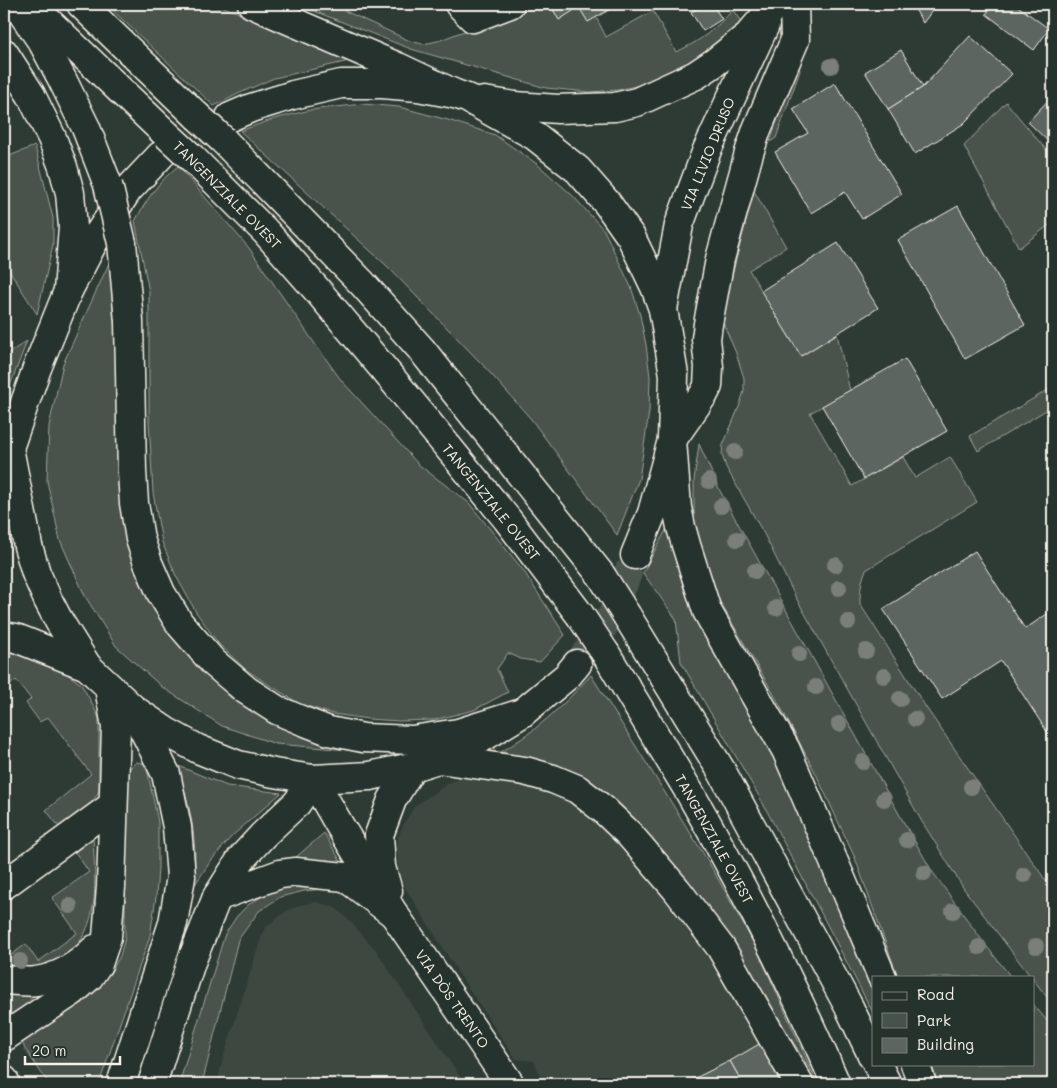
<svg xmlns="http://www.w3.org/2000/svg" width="1057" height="1088" font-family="Mali,sans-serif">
<rect width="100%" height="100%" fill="#2e3b34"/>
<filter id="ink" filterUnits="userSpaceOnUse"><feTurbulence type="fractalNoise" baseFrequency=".02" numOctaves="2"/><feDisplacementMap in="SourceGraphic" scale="10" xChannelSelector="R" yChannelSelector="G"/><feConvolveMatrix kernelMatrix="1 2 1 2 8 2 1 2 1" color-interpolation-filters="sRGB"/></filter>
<g filter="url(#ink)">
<g fill="#3c4841">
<polygon points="470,774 518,780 581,804 638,861 668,903 700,945 729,988 783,1084 544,1084 534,1061 516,1059 465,983 404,886 398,868 397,851 398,838 404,823 416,805 449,783"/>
<polygon points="316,902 334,907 349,920 375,949 465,1084 217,1084 223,1059 264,929 286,911 301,905"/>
</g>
<g fill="#48524c" stroke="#9ea29a">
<polygon points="106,4 216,4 349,57 345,62 274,78 240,93 214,106"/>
<path d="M296 4H330L410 41 423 44 438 41 456 34 502 18 533 4H550L559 19 579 7 596 17 606 37 653 11 676 52C701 41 715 29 733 10L741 22 726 36 690 65 660 79 640 85 618 90 589 92 546 88 411 49Z"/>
<polygon points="798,59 800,71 776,138 770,142"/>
<polygon points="1006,102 1053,158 1053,222 1019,248 964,146"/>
<polygon points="362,104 399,107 448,120 495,135 537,164 572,195 604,230 631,287 640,315 646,345 650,377 649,412 639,479 617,535 531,419 482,364 388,267 240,131 274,119 310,110"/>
<polygon points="35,146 53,218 53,245 37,314 4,262 4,158"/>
<path d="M178 166 249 248 315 344 341 380 419 465 469 503 523 570 565 635 540 662 521 659 508 653 497 669 508 692 474 710 434 720 399 721 368 719 333 714 300 704 271 686 245 669 218 643 196 612 176 576 162 542 153 493 149 420V292L135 221C148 198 157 183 178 166Z"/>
<path d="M754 191 786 247 749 270 801 356 837 334 850 391 810 413 852 486 903 457 915 478 950 457 977 502 866 570C861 581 860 591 860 604L927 709 1053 891V1005L1033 979V977H1031L964 889 921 820 795 596 764 534 726 467 722 455 723 445 739 407 744 391V378L736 353 721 318Z"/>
<polygon points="110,261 113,312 118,361 120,476 125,534 141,582 179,646 231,698 282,728 331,741 353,746 348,750 276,744 222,726 162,687 116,646 85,596 60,540 47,481 49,426 63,364"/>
<polygon points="27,341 4,402 4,356"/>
<polygon points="1053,387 1053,406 978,451 970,436"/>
<polygon points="699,444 720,491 903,821 932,871 984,943 1011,977 898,977 855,858 817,776 776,698 720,602 706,571 694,521 694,480"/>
<polygon points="668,526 684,590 780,760 873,977 873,1013 819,909 760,798 681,662 676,619 643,573"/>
<path d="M12 653 33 659 67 674 81 684 89 698 99 718V791C91 808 74 817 60 828L46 810 91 774 48 717 40 722 26 703 31 699 16 680 4 690V658Z"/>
<path d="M591 675 708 861 757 949 814 1076 753 976 683 877 628 818 496 755C534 733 562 707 591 675Z"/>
<polygon points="136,762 146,764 158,822 158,868 156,897 150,936 99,1084 49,1084 25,1049 22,1042 68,1008 110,974 120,956 125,938 125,792 128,770"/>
<path d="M176 765 227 786 281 793 232 836 210 862 194 886C194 875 195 864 195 854 194 824 187 792 176 765Z"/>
<polygon points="324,833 344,867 317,862 306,858 295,858"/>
<path d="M93 837C95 882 103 937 56 962 51 965 44 970 38 971 31 972 12 968 4 967V957L6 959 26 944 38 962 77 933 52 898 89 872 75 852Z"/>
<polygon points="307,886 322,889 304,891 280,897 259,911 238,940 202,1084 179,1084 225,934 237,916 248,905 267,893 287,887"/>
<polygon points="4,991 27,994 32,1001 4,1022"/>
<polygon points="1033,1004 1053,1028 1053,1084 939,1084 931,1064 1033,1064"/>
</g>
<g fill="#5c655e" stroke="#f4f1e8">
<polygon points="550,4 577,4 579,7 559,20"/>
<polygon points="577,4 619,4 588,22"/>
<polygon points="705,4 712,4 722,19 703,31 691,12"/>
<polygon points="912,4 937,4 923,23"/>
<polygon points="994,4 1015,4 1049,29 1034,50 986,14"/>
<polygon points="970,36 1012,74 963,124 915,154 888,109 923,87"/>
<polygon points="901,50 923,87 888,109 865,72"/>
<polygon points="835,83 902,194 862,219 845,192 811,213 775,152 808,133 793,109"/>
<polygon points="1053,95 1053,146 1028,122"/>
<polygon points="958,206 1025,325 965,359 898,240"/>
<polygon points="838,243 878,308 801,356 761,291"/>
<polygon points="905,359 947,431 864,479 822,406"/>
<polygon points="975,551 1025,629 1053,610 1053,741 1001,661 942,699 883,609"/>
<polygon points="761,1043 783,1084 743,1084 730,1061"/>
<polygon points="730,1061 743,1084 683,1084"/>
</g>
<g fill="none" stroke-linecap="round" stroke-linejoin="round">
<g stroke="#4c564f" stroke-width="28" stroke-dasharray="28 14" stroke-linecap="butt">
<polyline points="160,156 196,132 229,118"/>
<polyline points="577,664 594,642 612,614 635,555"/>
</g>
<defs>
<g id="minor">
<polyline points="459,4 473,18 510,4"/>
<polyline points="672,440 704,394 708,386 709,367 706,339 708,324 720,259 749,153 757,129 795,40 794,4"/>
<polyline points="4,636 16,638 87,666"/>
<polyline points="313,779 340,826 394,914 510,1084"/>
<polyline points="4,885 112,806"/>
<polyline points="388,891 381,867 379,835 392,800 412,767"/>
<path d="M4 980C14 980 26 983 36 981 59 978 79 965 95 949"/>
<polyline points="4,1037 73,991 89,977 98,964 107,937 111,887 116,727 109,688"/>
<polyline points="4,1080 6,1084"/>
</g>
<g id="major">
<polyline points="484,101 515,106 558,109 615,107 637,102 696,75 714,63 748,36 774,6"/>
<polyline points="230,117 251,108 293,95 341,84 382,84 418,87 455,94 467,98 535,136 578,170 607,203 631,237 655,287 663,309 674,375 672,440 652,513 635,555"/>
<polyline points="663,309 679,225 707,150 765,25"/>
<polyline points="9,448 28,546 36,573 48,600 59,621 87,666 133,709 167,732 198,749 238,765 274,773 313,779 370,776 412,767 438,759 480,739 522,713 567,676 577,664"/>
<polyline points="4,453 9,448 37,368 68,291 95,239 128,190 160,156"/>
</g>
<g id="highway">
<polyline points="16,4 43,43 62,79 86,128 108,185"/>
<polyline points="30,4 166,134"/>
<polyline points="81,4 197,116"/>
<polyline points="252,4 284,18 398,67 455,94"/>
<polyline points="4,53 31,95 52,138 63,167 70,193 73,227 68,291"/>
<polyline points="223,140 362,283 421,349 601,575"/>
<polyline points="192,158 265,231 317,290 393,380 507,519 580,615"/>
<polyline points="122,243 129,321 132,472 134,503 140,539 148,563 161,593 180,624 213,662 246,690 277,710 303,721 329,731 363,738 412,740 458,733 522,713"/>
<polyline points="672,440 677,508 681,527 686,545 707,611 786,750 843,883 882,977"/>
<polyline points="627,616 721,770 849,1007 873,1057"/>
<path d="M606 654C634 700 662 746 690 793 744 887 793 985 836 1084"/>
<polyline points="438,759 525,771 553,779 577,789 604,810 629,834 677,890 721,948 799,1084"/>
<polyline points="217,897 280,874 296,872 345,877 394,914"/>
<polyline points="877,1064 887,1084"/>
<polyline points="915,1064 922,1084"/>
<polyline points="121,1084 173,923 181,877 177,827 166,774 133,709"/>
<polyline points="152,1084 191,962 217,897 241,859 263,835 297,803 313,779"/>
</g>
</defs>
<use href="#minor" stroke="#f4f1e8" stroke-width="31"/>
<use href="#major" stroke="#f4f1e8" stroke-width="31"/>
<use href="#highway" stroke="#f4f1e8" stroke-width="31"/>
<use href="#minor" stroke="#26332d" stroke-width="28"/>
<use href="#major" stroke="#26332d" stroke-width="28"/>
<use href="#highway" stroke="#26332d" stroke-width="28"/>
<defs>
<g id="highway-bridge">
<polyline points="197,116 223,140"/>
<polyline points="166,134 192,158"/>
<polyline points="108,185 122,243"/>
<polyline points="601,575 627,616"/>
<polyline points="580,615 606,654"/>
</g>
</defs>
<use href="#highway-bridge" stroke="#f4f1e8" stroke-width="31" stroke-linecap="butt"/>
<use href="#highway-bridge" stroke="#26332d" stroke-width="28"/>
</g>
<g fill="#7a8079">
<circle cx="831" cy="66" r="8"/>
<circle cx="735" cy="452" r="8"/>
<circle cx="709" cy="481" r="8"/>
<circle cx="721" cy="506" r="8"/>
<circle cx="737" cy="539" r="8"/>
<circle cx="835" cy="565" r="8"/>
<circle cx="755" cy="571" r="8"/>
<circle cx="839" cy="588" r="8"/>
<circle cx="776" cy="608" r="8"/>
<circle cx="848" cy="622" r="8"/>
<circle cx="866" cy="651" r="8"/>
<circle cx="799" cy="654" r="8"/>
<circle cx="884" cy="676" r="8"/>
<circle cx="816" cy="687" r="8"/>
<circle cx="900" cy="699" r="8"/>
<circle cx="915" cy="719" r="8"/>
<circle cx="839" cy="724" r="8"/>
<circle cx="863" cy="762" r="8"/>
<circle cx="971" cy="787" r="8"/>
<circle cx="884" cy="799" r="8"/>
<circle cx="907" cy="840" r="8"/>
<circle cx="924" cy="873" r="8"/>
<circle cx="1024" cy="875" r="8"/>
<circle cx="70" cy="906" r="8"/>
<circle cx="953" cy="911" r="8"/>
<circle cx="1036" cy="946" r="8"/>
<circle cx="979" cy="947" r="8"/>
<circle cx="20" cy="961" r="8"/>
</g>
</g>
<g text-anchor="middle" stroke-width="4" stroke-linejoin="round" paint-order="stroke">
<g font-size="14" fill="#f4f1e8" stroke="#26332d">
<text transform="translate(708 154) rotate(-68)" y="5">VIA LIVIO DRUSO</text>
<text transform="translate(227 195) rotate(45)" y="5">TANGENZIALE OVEST</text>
<text transform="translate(491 502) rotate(51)" y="5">TANGENZIALE OVEST</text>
<text transform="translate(714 839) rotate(61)" y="5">TANGENZIALE OVEST</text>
<text transform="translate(452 999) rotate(55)" y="5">VIA DÒS TRENTO</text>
</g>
</g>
<rect width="1057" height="1088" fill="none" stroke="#26332d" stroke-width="20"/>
<rect x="10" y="10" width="1037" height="1068" fill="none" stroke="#f4f1e8" stroke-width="2" filter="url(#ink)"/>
<rect x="872" y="976" width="162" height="90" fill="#26332d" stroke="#787f78"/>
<rect x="882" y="992" width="25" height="8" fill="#26332d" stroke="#787f78"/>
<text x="917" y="1000" font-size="15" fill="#f4f1e8">Road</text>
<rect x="882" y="1013" width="25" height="15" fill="#48524c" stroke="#787f78"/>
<text x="917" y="1026" font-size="15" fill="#f4f1e8">Park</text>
<rect x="882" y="1038" width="25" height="15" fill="#5c655e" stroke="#787f78"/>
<text x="917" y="1050" font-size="15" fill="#f4f1e8">Building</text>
<path d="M25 1056v8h95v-8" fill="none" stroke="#f4f1e8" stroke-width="2.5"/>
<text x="32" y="1056" font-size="15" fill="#f4f1e8" stroke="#26332d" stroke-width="4" paint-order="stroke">20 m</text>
</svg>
